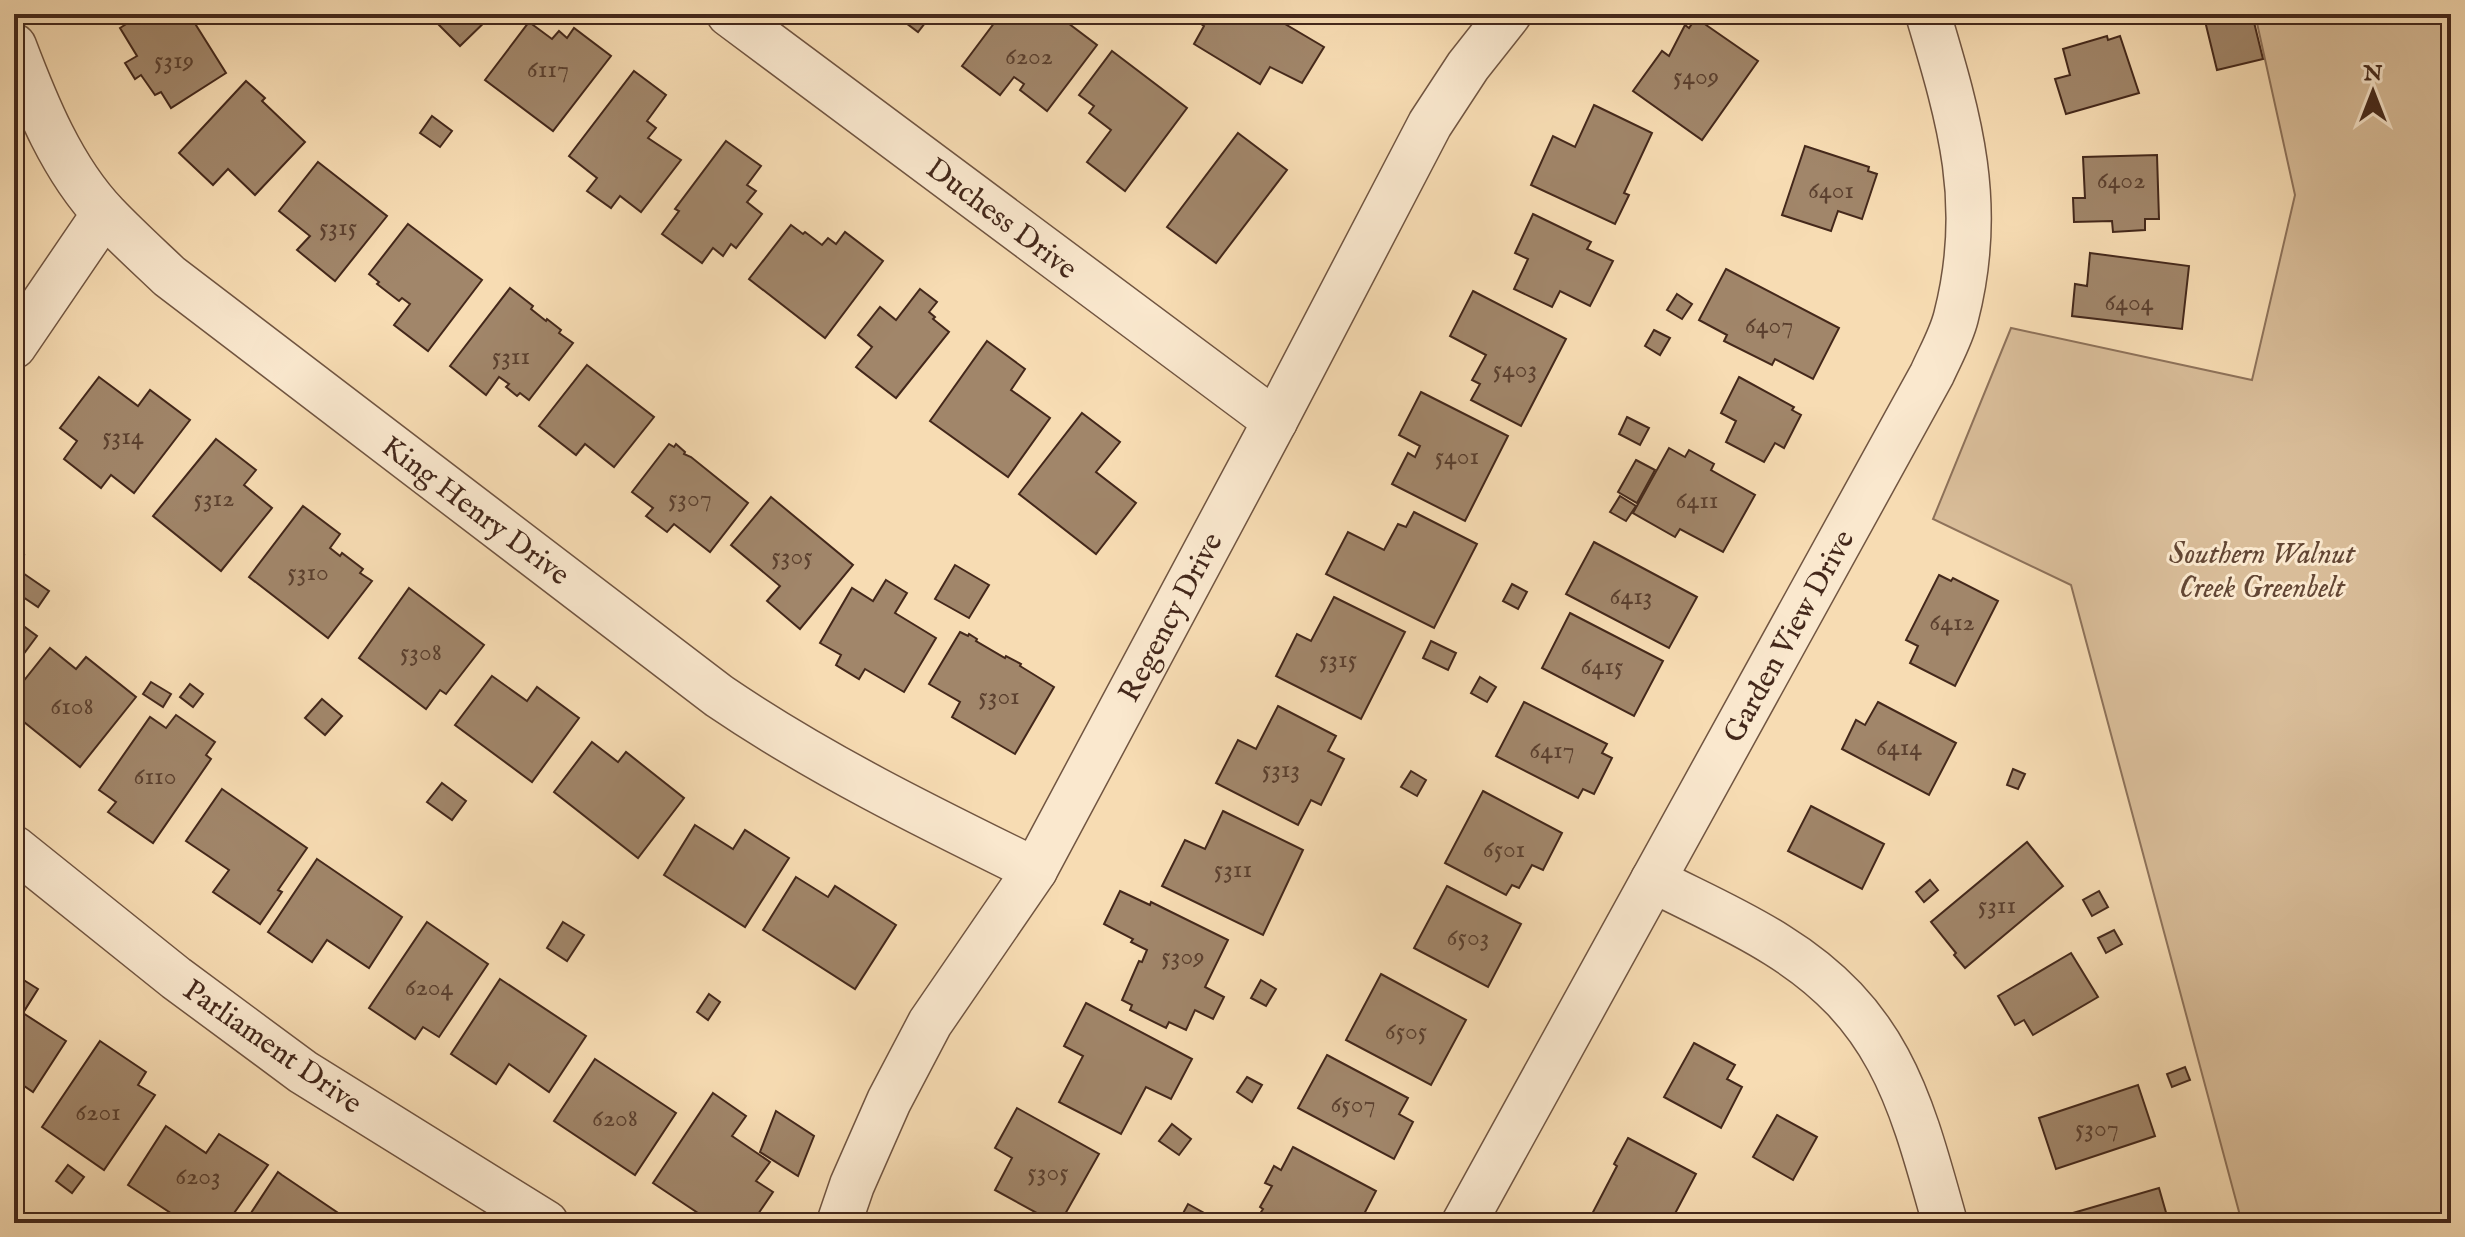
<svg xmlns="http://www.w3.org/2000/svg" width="2465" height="1237" font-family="'IM FELL English',serif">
<rect width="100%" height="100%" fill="#f7dcb3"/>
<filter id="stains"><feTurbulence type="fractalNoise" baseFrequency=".0025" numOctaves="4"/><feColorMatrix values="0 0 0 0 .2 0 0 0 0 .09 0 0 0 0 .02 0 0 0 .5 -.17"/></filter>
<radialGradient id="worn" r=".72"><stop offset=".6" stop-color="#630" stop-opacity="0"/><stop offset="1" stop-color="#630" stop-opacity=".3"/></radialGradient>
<polygon fill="#d9bd99" stroke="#8e725a" stroke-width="2" points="2255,14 2451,14 2451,1223 2242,1223 2071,585 1933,519 2011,328 2252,380 2295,195"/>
<g fill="#a1866a" stroke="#44281b" stroke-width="2">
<polygon points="142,14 189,14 226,73 171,108 161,92 155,95 141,75 135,79 125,63 137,56 120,28"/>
<polygon points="428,14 493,14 460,46"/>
<polygon points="894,14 932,14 918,32"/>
<polygon points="1001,14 1056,14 1097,45 1047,111 1020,90 1024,84 1014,77 1000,95 962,66"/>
<polygon points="1207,14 1268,14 1324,47 1302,83 1270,67 1260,84 1194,44 1204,26 1201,24"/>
<polygon points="2236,14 2252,14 2263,59 2217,70 2205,21"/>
<polygon points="1696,18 1758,61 1702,140 1633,91 1662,51 1669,56 1685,25 1689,28"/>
<polygon points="529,22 552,39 559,31 567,38 574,28 611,56 553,131 485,80"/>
<polygon points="2107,36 2108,40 2120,36 2139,93 2066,114 2055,79 2070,75 2063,49"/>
<polygon points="1112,51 1187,108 1125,191 1087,162 1111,130 1089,113 1094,106 1079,95"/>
<polygon points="634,71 666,95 647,121 656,128 648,138 681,160 641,212 620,196 611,208 587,191 597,178 569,156"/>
<polygon points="246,81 265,98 262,101 305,142 255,195 228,169 213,185 179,153"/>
<polygon points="1594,105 1652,133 1624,193 1629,195 1615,224 1531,185 1553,136 1575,147"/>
<polygon points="432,116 452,131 440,147 420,133"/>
<polygon points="1238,133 1287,170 1216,263 1167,227"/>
<polygon points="726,141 761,166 747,185 756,191 747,202 762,214 736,248 731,244 723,256 713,248 702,263 662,234 679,211 675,209"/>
<polygon points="1805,146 1869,167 1868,171 1877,174 1862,219 1838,211 1831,231 1782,215"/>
<polygon points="2157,155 2159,219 2145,219 2145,230 2113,232 2112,221 2074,222 2073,198 2085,198 2083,157"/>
<polygon points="318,162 387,216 335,281 297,250 310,236 279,211"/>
<polygon points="1533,214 1591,242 1587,249 1613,261 1590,306 1560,291 1552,307 1514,289 1528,259 1515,253"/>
<polygon points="408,224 482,280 428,351 394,325 410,304 402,298 399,301 377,284 379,282 369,274"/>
<polygon points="791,225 803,234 805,232 822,245 828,238 836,244 845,232 883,261 825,338 749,279"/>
<polygon points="2090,253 2189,266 2182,329 2072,316 2075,284 2087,286"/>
<polygon points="1726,269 1839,328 1813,379 1775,359 1772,365 1724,341 1727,335 1699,320"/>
<polygon points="510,288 533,306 531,309 546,321 547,319 561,330 559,333 573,343 529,400 520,393 517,396 506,387 509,384 499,377 486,395 450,366"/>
<polygon points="920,289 937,302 929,312 935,317 933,319 949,332 896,398 856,367 872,347 858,335 880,307 896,320"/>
<polygon points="1473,291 1566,339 1521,426 1471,400 1480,384 1472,380 1486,355 1450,336"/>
<polygon points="1677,294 1692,304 1682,319 1667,310"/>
<polygon points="1654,330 1670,338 1660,355 1645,346"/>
<polygon points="987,341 1025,369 1011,390 1050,418 1008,477 930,421"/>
<polygon points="587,365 654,417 614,467 585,444 576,455 539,426"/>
<polygon points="99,377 138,406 150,390 190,420 134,493 111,475 101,488 64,459 77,441 60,428"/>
<polygon points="1739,377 1794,407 1792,410 1801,415 1784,448 1775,443 1764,462 1726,442 1736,421 1721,413"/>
<polygon points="1421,392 1508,436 1465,521 1392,484 1408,453 1415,457 1420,446 1399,435"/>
<polygon points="1082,413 1120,442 1096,472 1136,503 1096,554 1019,494"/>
<polygon points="1627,417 1649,428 1640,445 1619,434"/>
<polygon points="216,439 256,470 244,485 272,508 221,571 153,516"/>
<polygon points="669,444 674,447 676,444 685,452 684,454 691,457 748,503 710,552 674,524 667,532 646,516 653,508 632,492"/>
<polygon points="1669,448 1685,457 1689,450 1714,464 1711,470 1755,495 1723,552 1680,529 1675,537 1633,513"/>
<polygon points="1636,460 1655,470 1637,503 1618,492"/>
<polygon points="1620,496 1636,506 1626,521 1610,512"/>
<polygon points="771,497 853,565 800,629 767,601 780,586 731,545"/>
<polygon points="303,506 340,534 330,548 340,556 342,553 363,569 360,573 372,581 328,638 249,577"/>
<polygon points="1414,512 1477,544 1434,628 1326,574 1348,532 1384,550 1398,524 1406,527"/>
<polygon points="1594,542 1697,597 1669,648 1566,594"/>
<polygon points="14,548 24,555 14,570"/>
<polygon points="955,565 989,585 969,618 935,599"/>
<polygon points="17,569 49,591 38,607 14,591 14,573"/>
<polygon points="1939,575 1951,581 1953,578 1998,601 1955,686 1910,663 1918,646 1906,640"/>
<polygon points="886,580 907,593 895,613 936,638 904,692 865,669 859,679 836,665 841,655 820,643 852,588 873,601"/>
<polygon points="1512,584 1527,592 1518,609 1503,601"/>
<polygon points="409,588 484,645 446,694 440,690 426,709 359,658"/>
<polygon points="1334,597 1405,632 1361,719 1276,676 1297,634 1311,641"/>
<polygon points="1570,613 1663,661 1634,716 1542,668"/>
<polygon points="14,619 37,636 14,667"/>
<polygon points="960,632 968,636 969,634 977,639 976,641 1005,658 1006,656 1021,664 1020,666 1054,687 1015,754 952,717 960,702 929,684"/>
<polygon points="1431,641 1456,653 1448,670 1423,658"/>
<polygon points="50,648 76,669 86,657 136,697 80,767 14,714 14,693"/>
<polygon points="492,676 527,701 537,687 579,718 532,782 455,725"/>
<polygon points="1480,677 1496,687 1487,702 1471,693"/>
<polygon points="151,682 171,694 163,707 143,694"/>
<polygon points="190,684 203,694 193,707 180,697"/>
<polygon points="322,699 342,716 325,735 305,718"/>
<polygon points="1524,702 1607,744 1602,753 1612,758 1594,794 1583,789 1578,798 1496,756"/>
<polygon points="1878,702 1956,743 1929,795 1842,749 1856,720 1865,725"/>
<polygon points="1278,706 1336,736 1328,751 1344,759 1321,805 1311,800 1298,825 1216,783 1238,740 1256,749"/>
<polygon points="176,715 215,742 206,755 211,759 153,843 108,812 116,802 99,790 150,717 166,728"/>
<polygon points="592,742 618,762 626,752 684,798 638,858 554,792"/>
<polygon points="2013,769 2025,774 2018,789 2007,785"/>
<polygon points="1411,771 1426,780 1417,796 1401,787"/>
<polygon points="442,783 466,801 452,820 427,802"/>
<polygon points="222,789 307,848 278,890 282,892 260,924 213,892 229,870 186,841"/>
<polygon points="1483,791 1562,833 1543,870 1532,865 1519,888 1512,885 1506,895 1445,863"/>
<polygon points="1811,806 1884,844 1862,889 1788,851"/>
<polygon points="1223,811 1303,850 1263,935 1162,886 1185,840 1205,849"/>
<polygon points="695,825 733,849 745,830 789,858 745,927 664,875"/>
<polygon points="2027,842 2063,886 1965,968 1954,955 1956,953 1931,922"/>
<polygon points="317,859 402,917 369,968 327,940 312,962 268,932"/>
<polygon points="796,877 828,897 835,886 896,925 855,989 763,930"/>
<polygon points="1930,880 1938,890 1924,902 1916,892"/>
<polygon points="1447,886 1521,924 1488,987 1414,948"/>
<polygon points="1120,891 1150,905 1151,902 1228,940 1205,987 1224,997 1213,1019 1195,1010 1186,1030 1169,1022 1166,1028 1130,1010 1132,1005 1122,1000 1139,961 1142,962 1147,950 1131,942 1133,939 1104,924"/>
<polygon points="2099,891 2108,907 2092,916 2083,900"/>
<polygon points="427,922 488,964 439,1037 423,1027 415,1039 369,1008"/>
<polygon points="563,922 584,935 567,961 547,948"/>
<polygon points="2114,930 2122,944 2106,953 2098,938"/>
<polygon points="2071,953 2098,997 2033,1035 2024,1020 2015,1025 1998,996"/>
<polygon points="14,974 38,989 23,1013 66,1041 33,1092 14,1079"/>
<polygon points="1381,974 1466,1020 1431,1085 1346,1040"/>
<polygon points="500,979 586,1036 549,1092 509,1064 496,1084 451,1054"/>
<polygon points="1261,980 1276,989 1266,1006 1251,998"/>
<polygon points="709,994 720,1002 708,1020 697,1012"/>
<polygon points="1086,1003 1192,1059 1171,1099 1146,1087 1121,1134 1059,1102 1083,1056 1064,1046"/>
<polygon points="100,1041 146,1072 138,1085 155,1095 104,1170 42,1127"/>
<polygon points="1694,1043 1735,1065 1727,1079 1742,1087 1721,1128 1664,1097"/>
<polygon points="1327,1055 1408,1098 1399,1114 1413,1122 1394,1159 1298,1108"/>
<polygon points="595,1059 676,1113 635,1175 554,1121"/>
<polygon points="2185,1067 2190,1080 2172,1087 2167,1074"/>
<polygon points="1247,1077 1262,1085 1252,1102 1237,1092"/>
<polygon points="2138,1085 2155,1136 2056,1169 2039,1118"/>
<polygon points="713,1093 746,1116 732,1136 770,1162 756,1181 773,1192 752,1223 713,1223 653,1183"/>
<polygon points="1017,1108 1099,1154 1060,1223 1055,1223 995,1190 1012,1158 995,1148"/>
<polygon points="776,1111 814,1136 798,1176 760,1152"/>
<polygon points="1777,1115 1817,1137 1793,1180 1753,1157"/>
<polygon points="1172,1124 1191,1139 1179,1155 1159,1141"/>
<polygon points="166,1126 206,1153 219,1134 268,1165 227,1223 186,1223 128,1185"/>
<polygon points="1628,1138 1696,1174 1670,1223 1608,1223 1592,1214 1617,1166 1614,1164"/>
<polygon points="1293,1147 1376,1191 1362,1218 1353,1214 1348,1223 1262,1223 1256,1220 1263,1209 1260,1207 1272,1186 1265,1183 1274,1166 1281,1170"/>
<polygon points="68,1165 84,1177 72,1193 56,1181"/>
<polygon points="278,1172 282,1175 353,1223 254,1223 247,1219"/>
<polygon points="2159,1188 2169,1223 2068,1223 2066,1215"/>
<polygon points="1188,1204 1204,1213 1199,1223 1188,1223 1180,1219"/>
</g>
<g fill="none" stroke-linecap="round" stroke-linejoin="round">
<defs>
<g id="minor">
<polyline points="729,14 1275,421"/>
<path d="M14 46C36 104 62 169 106 215 126 236 148 256 169 276L719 696C819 764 927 817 1035 870"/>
<polyline points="14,346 104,214"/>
<polyline points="14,848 176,978 303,1072 546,1223"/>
<path d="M1653 880C1694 901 1738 920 1777 945 1891 1016 1911 1102 1945 1223"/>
<polyline points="839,1223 852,1185 889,1101 930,1023 1035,870 1275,421 1430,124 1468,66 1509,14"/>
<path d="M1464 1223 1932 374C1940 356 1951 337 1956 317 1985 205 1960 121 1928 14"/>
</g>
</defs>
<use href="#minor" stroke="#715541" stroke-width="47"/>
<use href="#minor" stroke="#fae8ce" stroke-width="44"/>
</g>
<g text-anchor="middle" stroke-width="6" stroke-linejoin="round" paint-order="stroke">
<g font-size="26" fill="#5b402f">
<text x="1029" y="64">6202</text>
<text x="174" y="68">5319</text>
<text x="548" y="77">6117</text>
<text x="1696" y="84">5409</text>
<text x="2121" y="188">6402</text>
<text x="1831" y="198">6401</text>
<text x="338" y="235">5315</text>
<text x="2129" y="310">6404</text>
<text x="1769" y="333">6407</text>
<text x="511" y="364">5311</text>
<text x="1515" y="377">5403</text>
<text x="123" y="444">5314</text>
<text x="1457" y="464">5401</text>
<text x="214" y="506">5312</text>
<text x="690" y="506">5307</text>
<text x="1697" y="508">6411</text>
<text x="792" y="564">5305</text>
<text x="308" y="580">5310</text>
<text x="1631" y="604">6413</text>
<text x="1952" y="630">6412</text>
<text x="421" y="660">5308</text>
<text x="1338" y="667">5315</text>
<text x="1602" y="674">6415</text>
<text x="999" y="704">5301</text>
<text x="72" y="714">6108</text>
<text x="1899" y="755">6414</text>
<text x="1552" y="758">6417</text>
<text x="1281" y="777">5313</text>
<text x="155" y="784">6110</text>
<text x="1504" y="857">6501</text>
<text x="1233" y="877">5311</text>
<text x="1997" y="913">5311</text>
<text x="1468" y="945">6503</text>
<text x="1183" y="964">5309</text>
<text x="429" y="995">6204</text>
<text x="1406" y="1039">6505</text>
<text x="1353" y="1112">6507</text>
<text x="98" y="1120">6201</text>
<text x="615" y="1126">6208</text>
<text x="2097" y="1136">5307</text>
<text x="1048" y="1180">5305</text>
<text x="198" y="1184">6203</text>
</g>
<g font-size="30" fill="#44281b" stroke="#fae8ce">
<text transform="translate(1002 218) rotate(37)" y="10">Duchess Drive</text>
<text transform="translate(476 510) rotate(37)" y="10">King Henry Drive</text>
<text transform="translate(1170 617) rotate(-62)" y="10">Regency Drive</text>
<text transform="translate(1788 636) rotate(-61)" y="10">Garden View Drive</text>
<text transform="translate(273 1046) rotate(35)" y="10">Parliament Drive</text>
</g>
<g font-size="30" font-style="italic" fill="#624634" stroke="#fae8ce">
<text x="2262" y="563">Southern Walnut<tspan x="2262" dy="34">Creek Greenbelt</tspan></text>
</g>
</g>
<rect width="2465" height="1237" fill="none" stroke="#f7dcb3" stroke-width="48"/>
<rect x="16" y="16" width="2433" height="1205" fill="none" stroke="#44281b" stroke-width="4"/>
<rect x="24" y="24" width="2417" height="1189" fill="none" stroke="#44281b" stroke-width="2"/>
<g transform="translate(2373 92)" stroke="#fae8ce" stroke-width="6" paint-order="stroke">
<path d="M0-6L14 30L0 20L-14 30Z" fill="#44281b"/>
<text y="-12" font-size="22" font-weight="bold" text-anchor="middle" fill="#44281b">N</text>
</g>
<rect width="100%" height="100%" filter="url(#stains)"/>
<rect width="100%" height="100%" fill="url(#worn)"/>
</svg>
